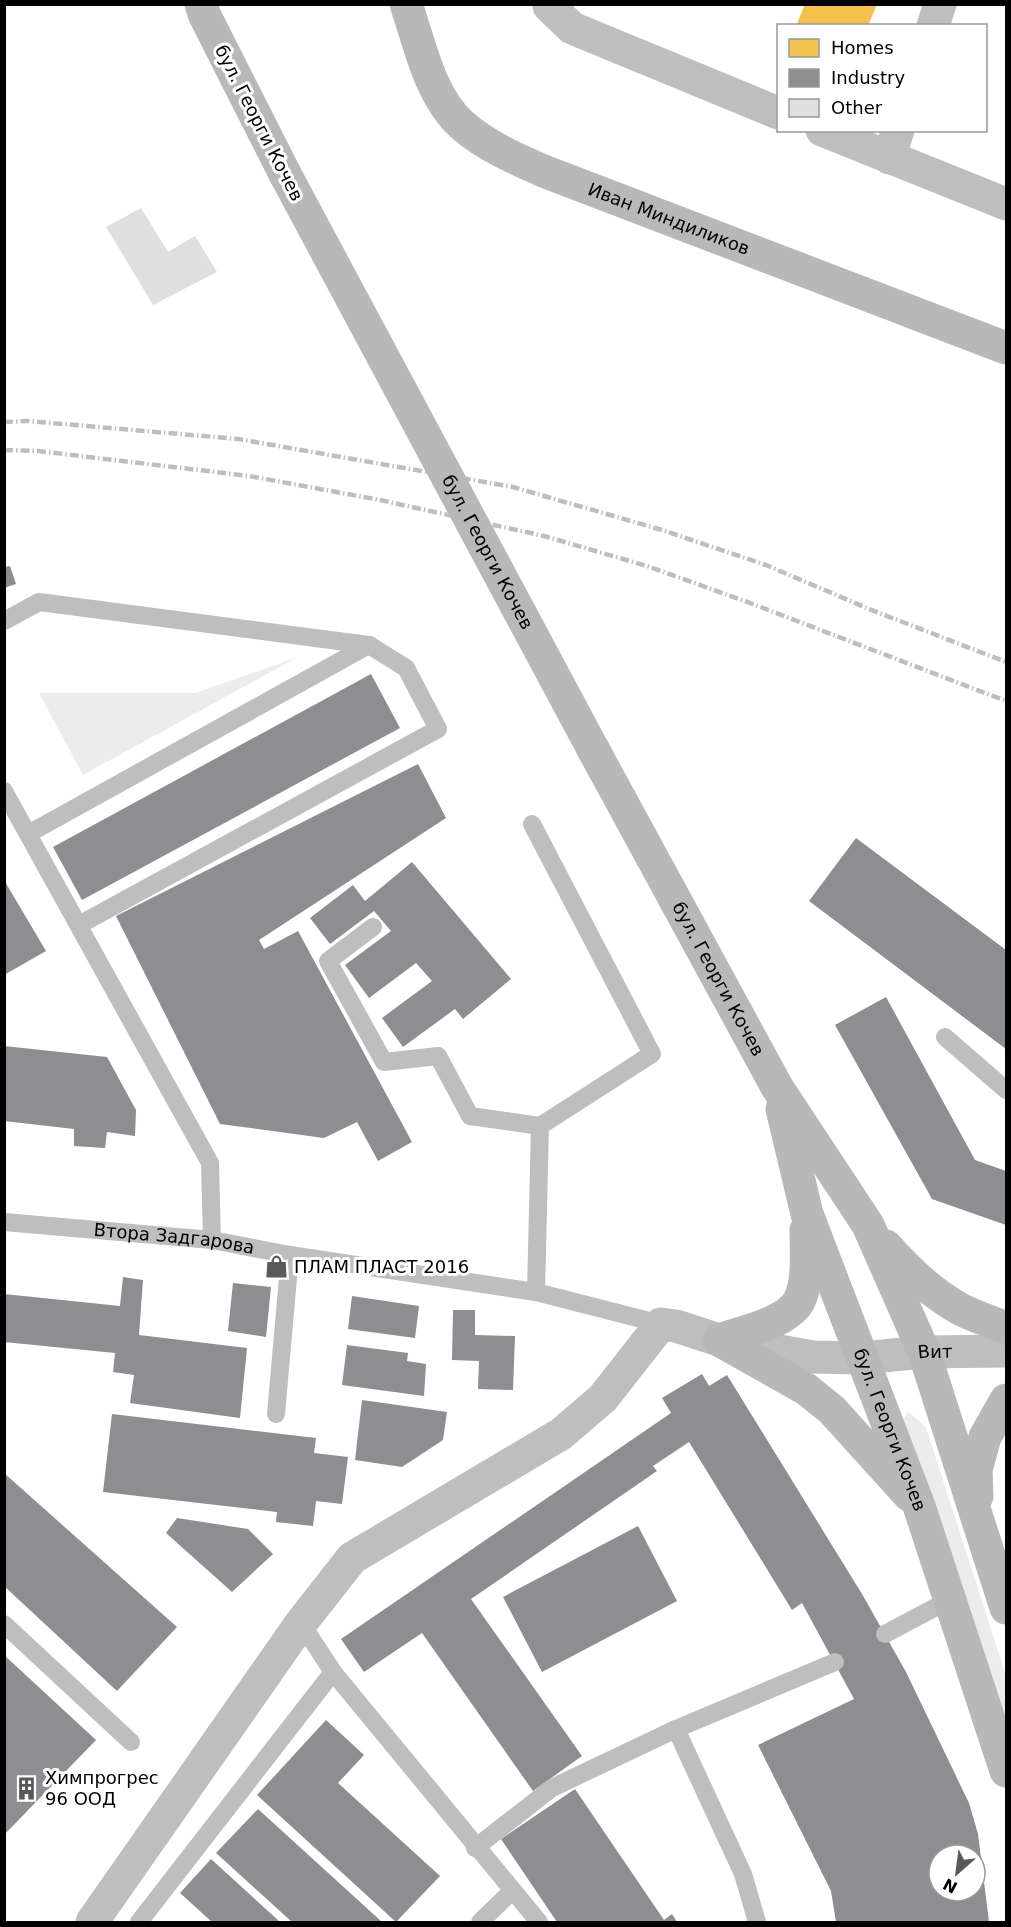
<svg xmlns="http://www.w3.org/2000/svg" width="1011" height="1927" font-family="'DejaVu Sans',sans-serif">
<rect width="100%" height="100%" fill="#fff"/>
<g fill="#ececec">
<polygon points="298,657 83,775 39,693 195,693"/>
<polygon points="908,1411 926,1427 1006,1676 1006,1735 899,1430"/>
</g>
<polygon fill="#f2c14e" points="805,4 877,4 868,26 796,26"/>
<g fill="#8d8d92" fill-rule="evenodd">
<polygon points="10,566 16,584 4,588 4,567"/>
<polygon points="371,674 400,728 82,900 53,847"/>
<polygon points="418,764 446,818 259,940 264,949 298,931 412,1142 378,1161 357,1122 324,1138 220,1124 116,916"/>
<polygon points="856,838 1006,950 1006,1049 809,901"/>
<polygon points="412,862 511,979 463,1019 455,1009 403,1047 382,1018 432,981 416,963 369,998 345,965 391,931 374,911 330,944 310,918 353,885 365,901"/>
<polygon points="4,880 46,951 4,975"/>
<polygon points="886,997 975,1160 1006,1171 1006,1225 932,1199 835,1025"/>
<polygon points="4,1046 107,1057 136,1110 135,1136 107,1132 105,1148 74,1146 74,1129 4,1121"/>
<polygon points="123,1277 143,1280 139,1335 247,1348 240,1418 130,1403 134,1375 113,1372 115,1353 4,1342 4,1294 120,1306"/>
<polygon points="233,1283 271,1287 266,1337 228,1331"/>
<polygon points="352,1296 419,1306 415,1338 348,1329"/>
<polygon points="453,1310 475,1310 475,1335 515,1336 513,1390 478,1389 479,1361 452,1360"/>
<polygon points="347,1345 408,1353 407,1361 426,1364 424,1396 342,1385"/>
<path d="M702 1374 709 1386 727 1375 862 1594 906 1672 969 1803 978 1834 989 1922H836L831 1891 758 1745 854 1699 802 1603 792 1610 689 1442 653 1466 657 1471 471 1599 582 1756 533 1791 422 1633 364 1672 341 1639 671 1413 662 1398ZM939 1855H975V1891H939Z"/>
<polygon points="362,1400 447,1412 443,1440 402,1467 355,1460"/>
<polygon points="112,1414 316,1438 314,1453 348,1457 342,1504 316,1501 313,1526 276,1522 277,1512 103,1492"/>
<polygon points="4,1473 177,1627 117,1691 4,1586"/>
<polygon points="177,1518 248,1529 273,1554 232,1592 166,1533"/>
<polygon points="638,1526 677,1601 542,1672 503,1597"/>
<polygon points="4,1655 96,1740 4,1835"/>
<polygon points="326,1720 364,1755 338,1783 440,1876 396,1922 257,1795"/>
<polygon points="575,1789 664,1920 672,1914 677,1922 557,1922 501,1839"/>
<polygon points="258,1809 382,1922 292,1922 216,1853"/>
<polygon points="211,1859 280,1922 212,1922 180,1893"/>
</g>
<polygon fill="#dfdfdf" points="141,208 168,252 195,236 217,272 153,305 106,227"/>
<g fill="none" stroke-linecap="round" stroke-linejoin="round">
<g stroke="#bebebe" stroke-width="18">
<polyline points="4,621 39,602 369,645 406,668 438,729 79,925"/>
<polyline points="4,791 210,1163 212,1240"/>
<polyline points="532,824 652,1054 540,1126"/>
<polyline points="28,834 369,645"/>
<polyline points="373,927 328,961 384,1062 438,1056 470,1116 540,1126 536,1292"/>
<polyline points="945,1037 1006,1090"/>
<path id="s1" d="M4 1222 212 1240 290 1255 536 1292 661 1324"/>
<polyline points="276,1414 290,1255"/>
<polyline points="301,1623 333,1672 539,1922"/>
<polyline points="4,1624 131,1742"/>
<polyline points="885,1634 951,1599"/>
<polyline points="676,1729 743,1874 757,1922"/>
<polyline points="475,1848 552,1788 676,1729 835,1662"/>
<polyline points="139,1922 333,1672"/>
<polyline points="480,1922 512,1891"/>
</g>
<g stroke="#bebebe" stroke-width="33">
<polyline points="549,4 549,6 572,28 778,113"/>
<polyline points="933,26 940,4"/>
<polyline points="822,130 1006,204"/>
<polyline points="889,158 898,130"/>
<path id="s2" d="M92 1922 301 1623 352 1558 561 1434 603 1398 661 1324 676 1326 719 1340 813 1357 862 1358 924 1352 1006 1351"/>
</g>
<g stroke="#b8b8b8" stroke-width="33">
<polyline points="201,4 204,14 285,174"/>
<path id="s3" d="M406 4C420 44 429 95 462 125 486 146 516 159 546 172L1006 348"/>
<path id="s4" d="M593 749 777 1087 868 1225 924 1352 1006 1608"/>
<path id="s5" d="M782 1109 807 1214 919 1506 1006 1771"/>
<path d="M886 1246C908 1271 932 1294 962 1310 976 1317 992 1322 1006 1328"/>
<polyline points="719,1340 806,1389 832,1410 909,1495"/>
<path d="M719 1340C742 1332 787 1323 799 1301 809 1281 806 1252 806 1230"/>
<polyline points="977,1496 976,1470 985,1437 1006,1400"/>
</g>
<g stroke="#bebebe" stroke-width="4.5" stroke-dasharray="9 3 1.5 3" stroke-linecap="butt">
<polyline points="4,422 28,421 238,439 513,487 662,530 766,565 869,609 1006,662"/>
<polyline points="4,450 38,451 249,476 380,500 544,536 647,566 750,603 1006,701"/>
</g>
<path stroke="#b8b8b8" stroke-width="33" id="s6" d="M285 174 593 749"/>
</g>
<defs>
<symbol id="shop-bare" viewBox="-9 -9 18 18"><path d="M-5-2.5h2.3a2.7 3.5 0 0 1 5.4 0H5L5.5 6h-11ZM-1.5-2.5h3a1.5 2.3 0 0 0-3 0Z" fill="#595959" stroke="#fff" stroke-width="2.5" paint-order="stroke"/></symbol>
<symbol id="building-bare" viewBox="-9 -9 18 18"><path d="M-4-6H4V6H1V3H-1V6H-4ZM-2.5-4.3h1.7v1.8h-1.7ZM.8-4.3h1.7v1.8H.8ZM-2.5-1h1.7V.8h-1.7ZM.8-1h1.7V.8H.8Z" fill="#595959" stroke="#fff" stroke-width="2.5" paint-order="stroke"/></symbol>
</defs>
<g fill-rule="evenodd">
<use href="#shop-bare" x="260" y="1250" width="33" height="33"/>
<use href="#building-bare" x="10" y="1772" width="33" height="33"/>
</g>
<g text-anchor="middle" stroke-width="6" stroke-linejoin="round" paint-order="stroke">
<g font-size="18" fill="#000" stroke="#fff">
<text transform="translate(259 123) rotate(63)" y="6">бул. Георги Кочев</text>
<text dy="6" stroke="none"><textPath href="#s3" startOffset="363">Иван Миндиликов</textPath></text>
<text dy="6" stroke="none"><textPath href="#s6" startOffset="429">бул. Георги Кочев</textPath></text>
<text dy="6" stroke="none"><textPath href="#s4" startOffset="262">бул. Георги Кочев</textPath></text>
<text dy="6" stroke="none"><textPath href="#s1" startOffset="171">Втора Задгарова</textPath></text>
<text dy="6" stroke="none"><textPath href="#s2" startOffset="1118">Вит</textPath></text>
<text dy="6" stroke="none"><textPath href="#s5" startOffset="339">бул. Георги Кочев</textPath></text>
</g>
<g font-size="18" fill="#000" stroke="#fff" text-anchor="start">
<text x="294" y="1273">ПЛАМ ПЛАСТ 2016</text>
<text x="45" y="1784">Химпрогрес<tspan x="45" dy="21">96 ООД</tspan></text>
</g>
</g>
<rect width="1011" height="1927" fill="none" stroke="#000000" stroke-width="12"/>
<rect x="777" y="24" width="210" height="108" fill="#ffffff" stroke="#999999" stroke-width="1.5"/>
<rect x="789" y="39" width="30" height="18" fill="#f2c14e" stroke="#999999" stroke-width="1.5"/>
<text x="831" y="54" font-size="18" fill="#000000">Homes</text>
<rect x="789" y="69" width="30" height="18" fill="#8d8d92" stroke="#999999" stroke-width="1.5"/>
<text x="831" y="84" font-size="18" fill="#000000">Industry</text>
<rect x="789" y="99" width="30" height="18" fill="#dfdfdf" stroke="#999999" stroke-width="1.5"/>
<text x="831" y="114" font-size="18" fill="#000000">Other</text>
<g transform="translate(957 1873) rotate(208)"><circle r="28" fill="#ffffff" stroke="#999999" stroke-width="1.5"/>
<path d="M0-4.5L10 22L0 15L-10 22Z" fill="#595959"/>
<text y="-9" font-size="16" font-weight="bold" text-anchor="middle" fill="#000000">N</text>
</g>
</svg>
